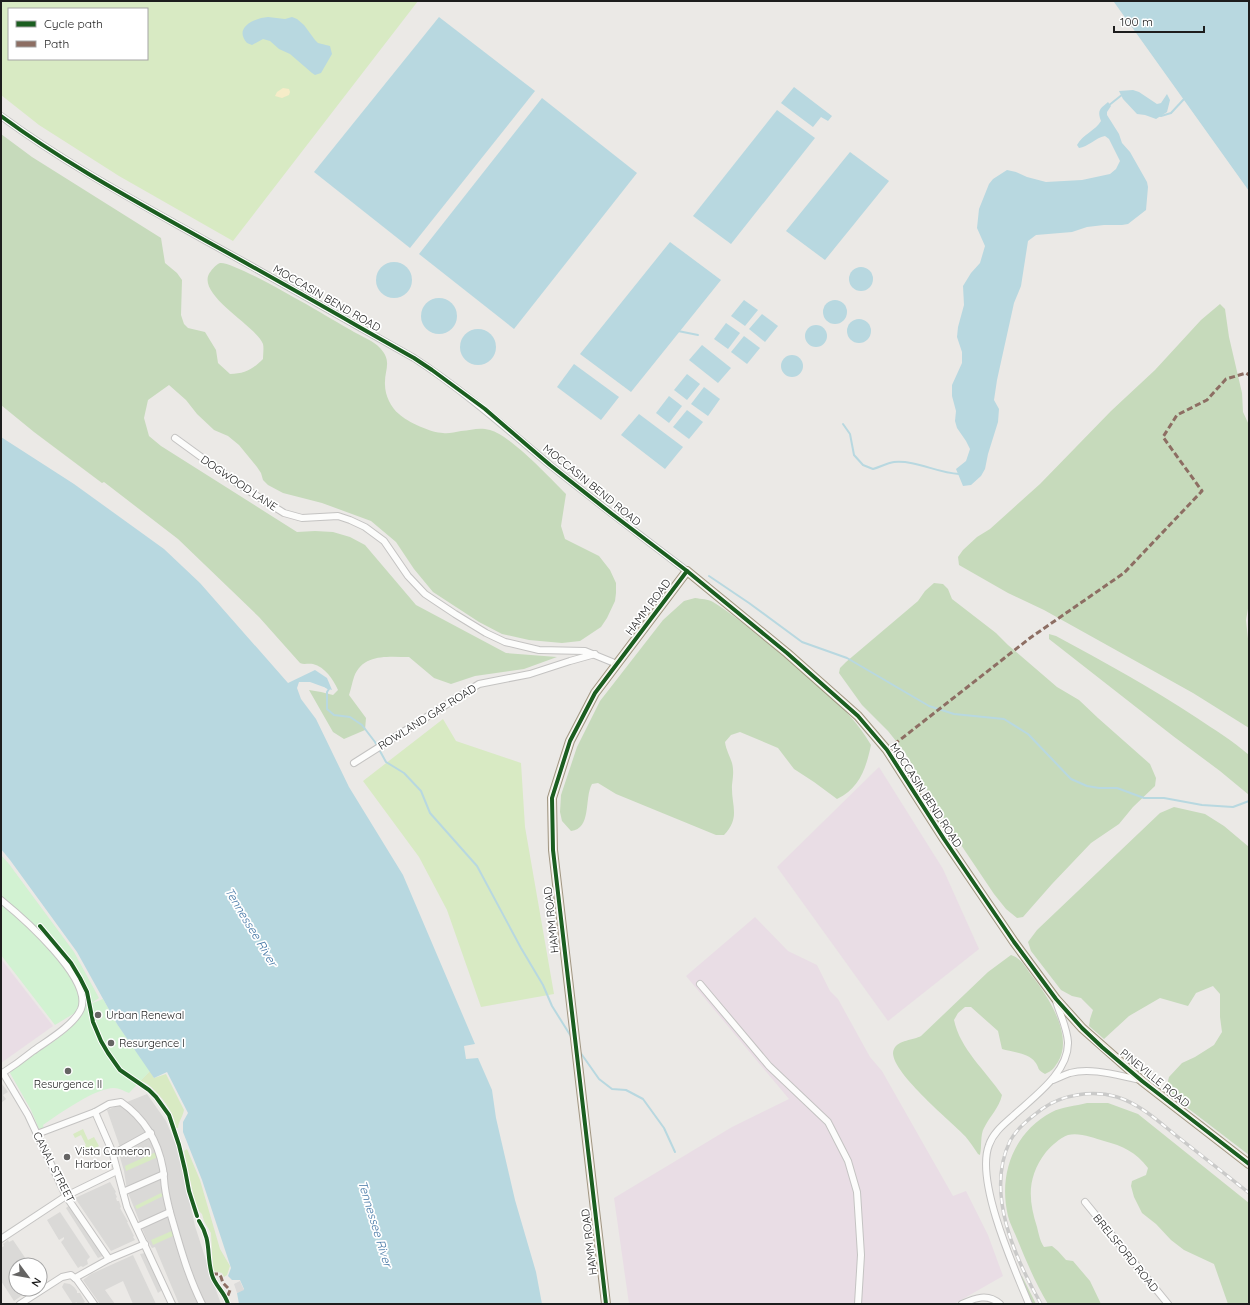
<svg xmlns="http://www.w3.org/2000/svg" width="1250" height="1305" font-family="Quicksand,sans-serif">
<rect width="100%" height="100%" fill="#ebe9e6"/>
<g fill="#dad9d7">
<polygon points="2,1084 8,1092 3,1095 6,1099 1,1103 1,1085"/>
<polygon points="147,1094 166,1121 179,1152 195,1226 212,1279 221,1304 179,1304 155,1247 152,1248 146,1238 127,1190 124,1171 119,1154 121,1150 107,1110"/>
<polygon points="110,1182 116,1192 115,1193 117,1197 116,1198 117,1201 119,1201 121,1207 120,1208 128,1222 127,1222 134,1236 133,1237 135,1240 111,1251 75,1198"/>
<polygon points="70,1205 105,1255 98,1258 66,1208"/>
<polygon points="60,1212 90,1257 87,1260 88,1264 83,1267 81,1266 78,1268 61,1242 64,1239 64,1237 59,1240 47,1220"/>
<polygon points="8,1240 9,1242 13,1240 30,1265 16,1265 16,1289 31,1289 14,1301 1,1281 1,1248 4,1246 3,1244"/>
<polygon points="145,1253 162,1290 158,1293 140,1254"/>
<polygon points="133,1255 156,1304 133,1304 123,1281 105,1290 115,1304 100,1304 83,1280 91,1274"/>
<polygon points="64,1283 70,1284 74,1287 77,1291 77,1293 80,1293 85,1302 82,1304 78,1304 76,1302 75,1304 73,1304 62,1287"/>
</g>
<g fill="#e9dde5">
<polygon points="879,767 943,869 979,949 888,1021 777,867"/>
<polygon points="755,917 788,951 817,965 830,991 838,999 870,1057 882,1071 953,1196 966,1191 988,1235 1003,1276 954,1304 629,1304 614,1198 732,1127 789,1099 686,976"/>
<polygon points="1,959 53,1026 1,1063"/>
</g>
<g fill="#d8eac3" fill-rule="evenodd">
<path d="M1 1H418L233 241 119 176 39 125 1 95ZM9 9H147V59H9Z"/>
<polygon points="443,719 456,741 521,763 525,827 554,994 481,1007 447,910 419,857 363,781"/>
<path d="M150 1071 154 1078 166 1074 184 1110C183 1116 178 1123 178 1128H176C175 1123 174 1117 171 1112 167 1103 150 1082 140 1081Z"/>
<polygon points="83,1129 88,1140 94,1137 99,1146 83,1155 80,1149 86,1145 81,1135 75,1138 73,1134"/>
<polygon points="187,1149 200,1180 220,1249 230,1266 227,1275 224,1277 222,1273 213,1271 211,1233 204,1221 202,1214 199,1211 194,1198 184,1151"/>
<polygon points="156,1152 158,1157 126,1171 125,1166"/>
<polygon points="161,1193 163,1196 137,1209 135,1206"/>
<polygon points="174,1230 175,1235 153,1245 151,1240"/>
</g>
<g fill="#c6dabb">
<path d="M1 134 32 157 161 238 165 263 177 273 182 280 181 315 184 324 188 328 205 332 216 350 218 363 230 374C245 374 253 369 263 359 263 355 264 348 263 344 257 326 192 293 211 271 213 268 217 264 220 263 234 260 336 322 354 332 361 336 375 342 380 348 393 362 384 370 385 385 385 395 391 408 399 414 407 422 432 433 443 433 448 434 455 432 461 431 472 430 479 427 490 430 510 435 550 478 566 494L561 526 565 539 599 556 610 570 616 583V593L615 601 607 618 601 627 580 641 562 643 529 640 502 634 479 622 433 592 414 569 396 542 371 521 322 503 283 493 268 485 263 480 261 473 257 467 239 445 228 436 214 430 197 414 186 400 169 385 148 400 144 418 149 436 161 446 297 532 315 531 333 532 350 537 365 545 416 605 506 653 557 657 524 669 475 676 451 684 434 678 409 657C388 657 363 653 354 677 352 683 351 689 349 695L366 718 365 730 344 739 333 732 309 690 321 692 333 695 338 690C333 679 325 667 313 664 308 663 304 665 300 663L259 617 178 539 104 482 102 483 34 432 1 405Z"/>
<polygon points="1220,304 1225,309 1229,337 1242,393 1243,412 1249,425 1249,603 1246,620 1249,648 1249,728 1193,693 1044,610 1008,593 959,565 958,557 963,550 977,537 990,529 1040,484 1111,411 1155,370 1201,320"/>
<polygon points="934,583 943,584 948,589 952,599 996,633 1008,645 1057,687 1079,700 1098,718 1150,764 1156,778 1155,786 1133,807 1119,824 1091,843 1052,884 1023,917 1017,918 1006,909 994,894 951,830 904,751 888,731 862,705 839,673 840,668 846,662 918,601 925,591"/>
<path d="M695 598C701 599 708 599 713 602 733 614 751 630 769 644 805 673 848 705 871 745 866 768 860 788 837 799L814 782 794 769 778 748 740 732 731 735 725 742C726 750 730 756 732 763 734 771 733 777 732 785 731 806 741 817 724 835H716L616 794 598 783 592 784C584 798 592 829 571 831L562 821 560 812 561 795 577 747 600 701 663 620 684 601Z"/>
<path d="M1049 634 1056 636C1104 662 1152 688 1197 718 1215 730 1233 741 1249 755V795L1220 771 1173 736 1049 639Z"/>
<polygon points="1174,807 1205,814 1224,826 1249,847 1249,1155 1181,1103 1166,1089 1169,1077 1182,1063 1195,1057 1214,1045 1222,1032 1220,1017 1220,994 1213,986 1196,993 1188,1006 1160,998 1129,1016 1104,1039 1089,1026 1090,1019 1093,1010 1081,998 1072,996 1061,990 1031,951 1028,942 1037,930 1160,813"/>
<path d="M1011 955C1021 958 1026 968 1032 976 1048 996 1074 1036 1058 1062 1054 1068 1052 1071 1045 1074 1036 1069 1040 1068 1035 1062 1029 1053 1012 1052 1002 1049L998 1031 971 1007H965L958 1013 954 1020C960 1049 986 1071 1002 1095 999 1108 990 1116 984 1128 980 1135 982 1147 980 1155L978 1154C974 1148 970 1142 965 1136 953 1123 884 1067 894 1049 898 1040 914 1040 921 1036L988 972Z"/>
<path d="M1087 1103H1108L1138 1114 1249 1203V1304H1228L1214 1264 1184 1250 1171 1240 1156 1224 1142 1213 1134 1197 1131 1186 1132 1181 1146 1175 1148 1168C1136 1152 1123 1146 1104 1141 1094 1138 1079 1132 1068 1135 1060 1138 1051 1146 1046 1152 1027 1177 1028 1199 1037 1227 1039 1235 1040 1241 1044 1247L1052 1246 1058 1251 1066 1260 1073 1261 1090 1281 1101 1304H1048C1036 1284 1027 1263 1018 1241 1015 1233 1010 1224 1008 1216 998 1174 1014 1132 1052 1112 1061 1107 1076 1106 1087 1103Z"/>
<polygon points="1021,1276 1022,1276 1036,1304 1032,1304"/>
</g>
<polygon fill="#f6ecc8" points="283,88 289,89 290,92 289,95 282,98 275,96 277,92"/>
<path fill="#d2f2d2" d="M1 855 9 864 74 952 99 998 90 1004 103 999 117 1024 150 1071 129 1093C124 1091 119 1088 114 1088 95 1088 59 1114 43 1125L44 1128 39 1129 31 1110 10 1073C30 1051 74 1038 83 1008L55 1025 1 955Z"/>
<g fill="#b8d8e0">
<polygon points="1113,1 1249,1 1249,191 1114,2"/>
<path d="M268 17 285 19 292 17 297 19 304 25 315 40 318 43 330 46 332 54 321 73 315 75 312 73 290 54 279 49 270 41 263 39 252 45 247 43C233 27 255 18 268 17Z"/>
<polygon points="439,17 535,91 410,248 314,172"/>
<polygon points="794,87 832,116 828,121 821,117 813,127 781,103"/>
<polygon points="1133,90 1139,92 1157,104 1161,103 1167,94 1170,100 1167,112 1156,119 1145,115 1137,114 1123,99 1119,91"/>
<polygon points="542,98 637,173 514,329 419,254"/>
<path d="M1108 102 1111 106 1107 112V115L1119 134 1122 143 1130 152 1147 182 1148 187 1146 210 1128 224 1122 225H1104L1087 227 1072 232 1036 235 1028 241 1021 286 1014 303 997 380 994 400 999 409 998 422 988 454 985 469 981 476 971 485 963 486 956 469 966 461 970 449 966 441 957 428 955 421 956 411 952 396V385L962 363V352L957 337 958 327 964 305 963 286 971 273 980 263 985 246 977 228 979 209 989 184 993 179 1007 170 1016 172 1027 177 1046 182 1082 180 1110 174 1116 169 1120 161 1109 139 1105 136C1095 138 1088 147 1079 148L1077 145C1083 134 1095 131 1101 121 1097 110 1100 109 1108 102Z"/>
<polygon points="777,110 815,138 731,244 693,216"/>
<polygon points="850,152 889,181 825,260 786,231"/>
<polygon points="670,242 721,280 631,392 580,354"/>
<circle cx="394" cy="280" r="18"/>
<circle cx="861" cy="279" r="12"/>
<circle cx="439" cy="316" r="18"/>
<circle cx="835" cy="312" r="12"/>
<polygon points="744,300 758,310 745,326 731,316"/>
<polygon points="762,314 778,326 765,342 749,329"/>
<circle cx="859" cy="331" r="12"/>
<polygon points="726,323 740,333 728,349 714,339"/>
<circle cx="816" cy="336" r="11"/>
<circle cx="478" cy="347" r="18"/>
<polygon points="744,336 760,348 747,364 731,352"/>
<polygon points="702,345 731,368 718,383 689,360"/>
<circle cx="792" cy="366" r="11"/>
<polygon points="574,364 619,397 601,420 557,387"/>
<polygon points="687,374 700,384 687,400 674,390"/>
<polygon points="704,387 720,399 708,416 691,404"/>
<polygon points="669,396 682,406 669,423 656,413"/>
<polygon points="687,410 703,422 689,439 673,427"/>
<polygon points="639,414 683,447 665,469 621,435"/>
<polygon points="1,437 74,484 164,549 200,583 288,683 315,670 327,678 332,690 310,682 299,682 297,688 301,699 316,719 349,787 403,875 475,1044 464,1046 466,1059 478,1058 492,1090 496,1118 515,1200 536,1272 542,1304 239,1304 237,1293 244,1289 240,1280 232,1280 228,1276 231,1268 202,1180 183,1132 183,1122 188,1113 167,1072 154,1078 117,1024 77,952 10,860 1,849"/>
</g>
<polygon fill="#dcdbda" points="240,1281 244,1290 237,1293 234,1284"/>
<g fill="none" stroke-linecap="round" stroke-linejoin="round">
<g stroke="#b8d8e0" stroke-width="2">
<polyline points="1108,106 1123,94"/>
<polyline points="1158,115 1161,116 1171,113 1184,99"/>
<polyline points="678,331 698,335"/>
<path d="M843 424 850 434 854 455 863 465 873 469C880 467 887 463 894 462 916 460 937 473 959 474"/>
<polyline points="709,576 749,603 802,642 847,658 929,706 954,714 1004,719 1028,734 1071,779 1087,786 1099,788 1117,788 1144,798 1164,798 1202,805 1233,807 1249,801"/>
<polyline points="326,687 329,689 327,692 327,709 334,715 350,717 362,725 375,742 386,762 404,773 421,791 430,813 477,866 521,948 543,985 552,1006 572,1038"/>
<polyline points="580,1052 599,1079 612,1089 626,1090 643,1099 664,1128 675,1152"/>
</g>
<defs>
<g id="minor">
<path d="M1 116C66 164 137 202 208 242 277 280 345 319 414 358 463 390 506 428 550 465 595 501 641 536 687 571"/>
<polyline points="175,438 241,486 284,513 302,518 338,516 350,520 365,527 384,541 408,576 425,594 455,614 486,633 505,642 539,650 585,651 617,664"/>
<polyline points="354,763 479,684 530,674 570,661 595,654"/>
<path d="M1 900C22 917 93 979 81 1009 74 1025 47 1041 33 1051 23 1059 12 1067 1 1074"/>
<polyline points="700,984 769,1066 828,1122 848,1161 857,1192 861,1255 858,1304"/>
<polyline points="3,1073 28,1115 66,1196 109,1259"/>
<path d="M1053 1080C1058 1078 1064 1075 1070 1073 1092 1067 1119 1076 1141 1080"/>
<polyline points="95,1112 112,1151 127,1207 172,1304"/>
<path d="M37 1134 95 1112 109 1104 121 1102C144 1118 158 1141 163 1169 164 1175 164 1182 165 1188 166 1196 168 1204 170 1212 179 1243 187 1274 202 1304"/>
<polyline points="113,1154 151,1133"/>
<polyline points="123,1192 164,1174"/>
<polyline points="1085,1202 1168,1304"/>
<polyline points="137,1227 170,1212"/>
<polyline points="1,1239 66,1196 117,1171"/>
<polyline points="75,1278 109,1259 145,1244"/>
<polyline points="20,1304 62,1277 71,1275 77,1280 94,1304"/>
<path d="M962 1304C975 1298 988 1293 1000 1304"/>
<path d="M1029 1304C1014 1268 975 1181 989 1145 993 1133 1003 1125 1012 1117 1032 1098 1069 1073 1068 1042 1067 1028 1060 1014 1056 1001"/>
</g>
<polyline id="major" points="606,1304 553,850 552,798 570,741 595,693 687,571 787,653 858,716 887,750 944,839 1014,942 1056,999 1082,1028 1142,1081 1249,1164"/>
</defs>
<use href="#minor" stroke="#c4c3c2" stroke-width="8"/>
<use href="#major" stroke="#a19682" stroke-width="10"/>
<use href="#minor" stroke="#fcfcfb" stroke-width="6"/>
<use href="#major" stroke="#f0ebe3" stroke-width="8"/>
<defs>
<path id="rail" d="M1041 1304C1015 1258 985 1193 1010 1141 1017 1128 1030 1118 1042 1109 1063 1094 1093 1090 1117 1097 1140 1104 1159 1122 1178 1137 1201 1155 1225 1174 1249 1193"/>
</defs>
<use href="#rail" stroke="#cacac9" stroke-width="3.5"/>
<use href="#rail" stroke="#fff" stroke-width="2" stroke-dasharray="6" stroke-linecap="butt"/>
<g stroke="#8d6e63" stroke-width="3" stroke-dasharray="6 3" stroke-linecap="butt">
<polyline points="887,750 1030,638 1124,573 1202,491 1163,437 1177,415 1207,400 1226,379 1246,373 1249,375"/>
<polyline points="212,1274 219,1274 221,1277 223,1283 230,1290 227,1298"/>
</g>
<defs>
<g id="cycleway">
<path d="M1 116C66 164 137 202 208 242 277 280 345 319 414 358L432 370 485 409 550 465 612 514 687 571 787 653 858 716 887 750 944 839 1014 942 1056 999 1082 1028 1102 1047 1142 1081 1249 1164"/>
<polyline points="40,926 71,963 80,978 87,992 93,1022 101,1041 108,1053 120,1070 149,1090 156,1097 169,1115 179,1145 185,1170 189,1191 197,1216"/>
<path d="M199 1221C212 1241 206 1254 212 1275 215 1286 225 1292 228 1304"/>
<polyline points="606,1304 553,850 552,798 570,741 595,693 687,571"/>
</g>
</defs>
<use href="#cycleway" stroke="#fff" stroke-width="6"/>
<use href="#cycleway" stroke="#1b5e20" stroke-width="4"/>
</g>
<g fill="#656463" stroke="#fff" stroke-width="1.5">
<circle cx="98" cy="1015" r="4"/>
<circle cx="111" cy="1043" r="4"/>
<circle cx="68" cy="1071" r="4"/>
<circle cx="67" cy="1157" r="4"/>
</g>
<g text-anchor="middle" stroke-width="3.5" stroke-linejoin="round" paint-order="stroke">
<g font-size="11" fill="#1d1d1d" stroke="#fff">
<text transform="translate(327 298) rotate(30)" y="4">MOCCASIN BEND ROAD</text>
<text transform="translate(239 483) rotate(34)" y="4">DOGWOOD LANE</text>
<text transform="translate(592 485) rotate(39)" y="4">MOCCASIN BEND ROAD</text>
<text transform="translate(648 607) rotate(-53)" y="4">HAMM ROAD</text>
<text transform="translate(427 717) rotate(-32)" y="4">ROWLAND GAP ROAD</text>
<text transform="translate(926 795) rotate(57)" y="4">MOCCASIN BEND ROAD</text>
<text transform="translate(551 920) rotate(-96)" y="4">HAMM ROAD</text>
<text transform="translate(1155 1078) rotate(39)" y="4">PINEVILLE ROAD</text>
<text transform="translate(54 1167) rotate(63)" y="4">CANAL STREET</text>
<text transform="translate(589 1242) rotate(-97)" y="4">HAMM ROAD</text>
<text transform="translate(1126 1253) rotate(51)" y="4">BRELSFORD ROAD</text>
</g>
<g font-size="11" fill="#1d1d1d" stroke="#fff" text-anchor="start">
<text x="106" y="1019">Urban Renewal</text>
<text x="119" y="1047">Resurgence I</text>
<text x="68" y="1088" text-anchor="middle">Resurgence II</text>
<text x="75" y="1155">Vista Cameron<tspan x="75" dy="13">Harbor</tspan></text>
</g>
<g font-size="12" font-style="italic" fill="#4678a6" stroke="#fff">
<text transform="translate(251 927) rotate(59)" y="4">Tennessee River</text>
<text transform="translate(375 1224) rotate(73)" y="4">Tennessee River</text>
</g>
</g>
<rect width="1250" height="1305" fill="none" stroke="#1d1d1d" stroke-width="4"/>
<rect x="8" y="8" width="140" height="52" fill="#ffffff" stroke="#a5a5a5"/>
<rect x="16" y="21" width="20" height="6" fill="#1b5e20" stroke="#a5a5a5"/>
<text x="44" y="28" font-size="12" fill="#1d1d1d">Cycle path</text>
<rect x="16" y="41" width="20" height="6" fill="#8d6e63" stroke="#a5a5a5"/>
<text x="44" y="48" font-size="12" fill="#1d1d1d">Path</text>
<g transform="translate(28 1277) rotate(122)"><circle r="19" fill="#ffffff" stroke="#a5a5a5"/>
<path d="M0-3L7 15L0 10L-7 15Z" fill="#656463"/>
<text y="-6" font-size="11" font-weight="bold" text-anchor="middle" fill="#1d1d1d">N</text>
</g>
<path d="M1114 26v6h90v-6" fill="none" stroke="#1d1d1d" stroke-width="2"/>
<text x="1120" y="26" font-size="12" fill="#1d1d1d" stroke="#ffffff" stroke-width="3" paint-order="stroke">100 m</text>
</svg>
